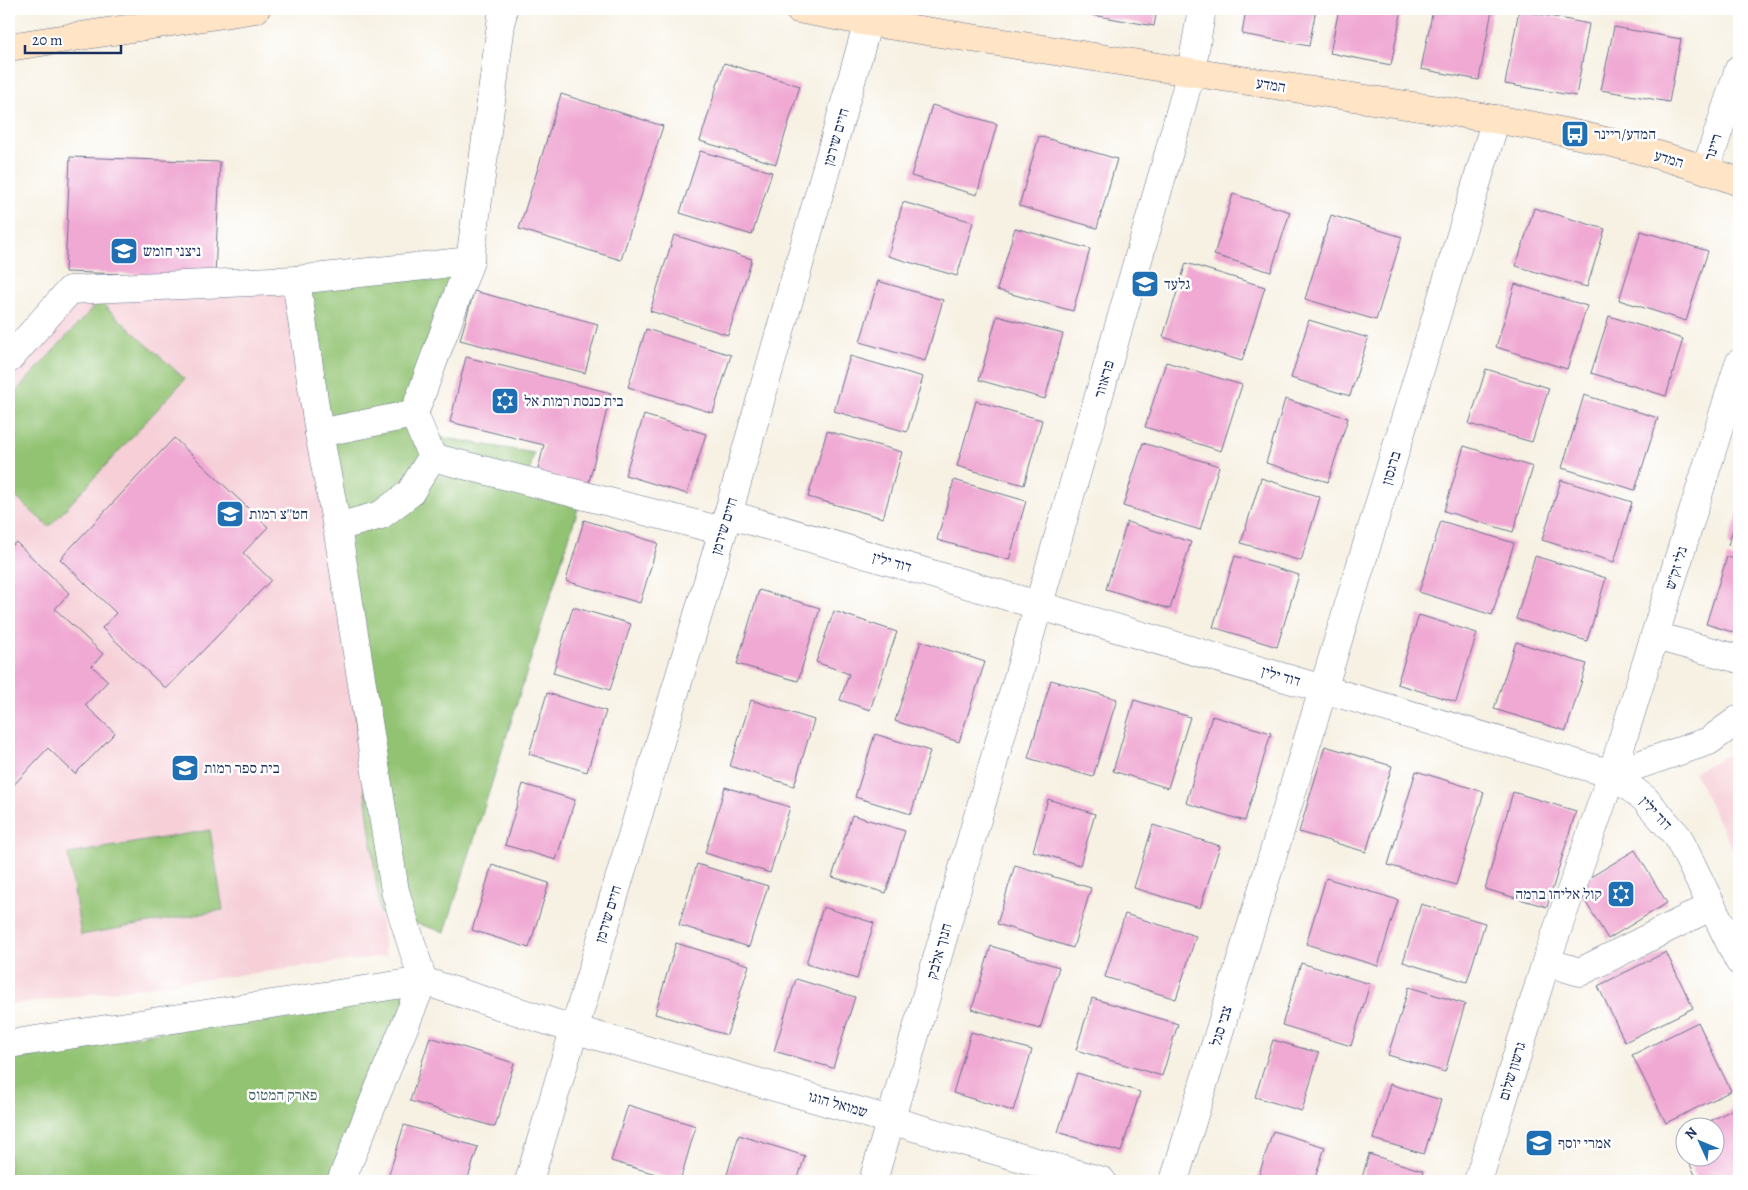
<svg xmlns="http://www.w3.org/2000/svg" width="1748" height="1190" font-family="Alegreya,'Frank Ruhl Libre',serif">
<rect width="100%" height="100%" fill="#fff"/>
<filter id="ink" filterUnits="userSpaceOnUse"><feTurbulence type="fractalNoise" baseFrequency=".02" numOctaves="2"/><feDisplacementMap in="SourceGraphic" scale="10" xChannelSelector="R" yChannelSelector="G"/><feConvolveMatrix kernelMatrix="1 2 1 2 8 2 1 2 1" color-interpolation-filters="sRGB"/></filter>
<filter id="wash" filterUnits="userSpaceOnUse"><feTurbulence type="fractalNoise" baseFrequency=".0096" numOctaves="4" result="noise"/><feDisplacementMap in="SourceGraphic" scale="20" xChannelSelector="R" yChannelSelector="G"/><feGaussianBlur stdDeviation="1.12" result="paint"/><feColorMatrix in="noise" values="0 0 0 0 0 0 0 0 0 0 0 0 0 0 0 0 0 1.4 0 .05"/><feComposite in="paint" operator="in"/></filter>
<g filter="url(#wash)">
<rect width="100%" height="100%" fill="#f7f1e3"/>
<g fill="#f6cfd7">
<polygon points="292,283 344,623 386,956 9,1005 9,373 75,301"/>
<polygon points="1739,749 1739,863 1694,772"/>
</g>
<g fill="#92c372" stroke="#567968">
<polygon points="470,261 427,435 534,453 527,482 582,496 445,932 380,913 344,623 292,283"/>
<polygon points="99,301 185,379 49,527 9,491 9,399"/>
<polygon points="210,830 223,910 81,935 68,854"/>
<polygon points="423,981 341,1181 9,1181 9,1061"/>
</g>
<g id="blocks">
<g fill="#f0a9d3">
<polygon points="1088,9 1157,9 1154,26 1087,14"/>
<polygon points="1246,9 1316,9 1309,46 1242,34"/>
<polygon points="1339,9 1402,9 1391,65 1330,53"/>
<polygon points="1433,9 1492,10 1479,80 1421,69"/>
<polygon points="1519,10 1589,24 1576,96 1505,84"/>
<polygon points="1614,27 1681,39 1669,102 1601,90"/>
<polygon points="724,63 800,86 776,164 700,141"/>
<polygon points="561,94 663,126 621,260 519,229"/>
<polygon points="932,105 997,124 977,195 911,176"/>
<polygon points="1039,136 1117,159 1097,228 1019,206"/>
<polygon points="700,151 772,172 752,235 680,213"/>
<polygon points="70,157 220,162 215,277 65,272"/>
<polygon points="1233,194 1290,212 1271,272 1214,255"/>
<polygon points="903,202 973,222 957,276 888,256"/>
<polygon points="1534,208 1605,229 1587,287 1516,266"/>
<polygon points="1331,215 1402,237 1376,320 1305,299"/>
<polygon points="1015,228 1090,249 1073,311 997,290"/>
<polygon points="1641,231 1708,251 1686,321 1619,300"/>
<polygon points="674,235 752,259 728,335 650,311"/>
<polygon points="1186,263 1265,287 1242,361 1163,337"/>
<polygon points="878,281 943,300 925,361 860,342"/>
<polygon points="1515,284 1587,306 1567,369 1496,347"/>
<polygon points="474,291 598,324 585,373 460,340"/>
<polygon points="997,316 1063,334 1045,399 979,380"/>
<polygon points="1609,316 1683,339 1666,396 1591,373"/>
<polygon points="1309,320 1368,338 1350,396 1291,378"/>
<polygon points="646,329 731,355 713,413 628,387"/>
<polygon points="850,356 923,377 907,432 834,411"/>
<polygon points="466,357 611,393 588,486 537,473 544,445 450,422"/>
<polygon points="1166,362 1242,385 1221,451 1145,427"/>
<polygon points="1486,369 1549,388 1532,442 1469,424"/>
<polygon points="1584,395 1658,418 1635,490 1562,468"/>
<polygon points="1285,399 1348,418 1328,482 1266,463"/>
<polygon points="976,401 1042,420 1024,485 957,466"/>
<polygon points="644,415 706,434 687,494 625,475"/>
<polygon points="827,431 902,452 883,518 808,497"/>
<polygon points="174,438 268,527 243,553 271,580 166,689 102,628 116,613 60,559"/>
<polygon points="1143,443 1219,466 1200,530 1123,506"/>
<polygon points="1464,446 1533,467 1513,532 1444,511"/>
<polygon points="1261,478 1320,497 1301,561 1241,543"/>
<polygon points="954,480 1026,501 1009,560 937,540"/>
<polygon points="1561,480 1632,502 1614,562 1542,540"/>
<polygon points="1739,510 1739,548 1728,545"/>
<polygon points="584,520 658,543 640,603 566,581"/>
<polygon points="1441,521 1514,543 1492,615 1419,592"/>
<polygon points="1127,522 1191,542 1170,609 1106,589"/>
<polygon points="16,542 69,593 55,609 103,654 92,666 108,681 85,705 115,733 75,774 48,748 9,790 9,549"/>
<polygon points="1235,556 1299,575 1277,647 1213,627"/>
<polygon points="1535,556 1606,578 1587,641 1516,619"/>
<polygon points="1727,557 1739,560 1739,634 1706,624"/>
<polygon points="759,590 820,608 798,681 737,664"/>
<polygon points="573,607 631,624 610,690 553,673"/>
<polygon points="834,611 897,632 870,710 840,700 849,674 816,662"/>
<polygon points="1419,615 1477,633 1456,702 1397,684"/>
<polygon points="921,641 985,662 959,742 895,721"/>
<polygon points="1516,642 1587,664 1566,731 1494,709"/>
<polygon points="1051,680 1117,699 1093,777 1028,758"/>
<polygon points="547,693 606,711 587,772 529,754"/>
<polygon points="751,700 814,720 794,786 730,766"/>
<polygon points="1134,700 1190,717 1168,788 1113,771"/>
<polygon points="1212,716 1271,733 1245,821 1186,803"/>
<polygon points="875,734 930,751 911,814 855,797"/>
<polygon points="1325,746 1392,766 1366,852 1299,832"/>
<polygon points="1416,771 1484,792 1456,885 1388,865"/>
<polygon points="523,784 575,800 556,860 505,845"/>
<polygon points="725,787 790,807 770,873 705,853"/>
<polygon points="1513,792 1576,811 1547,907 1485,889"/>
<polygon points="1048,799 1095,814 1080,865 1033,851"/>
<polygon points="852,815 905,831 886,893 832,877"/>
<polygon points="1153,825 1220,846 1200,908 1134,888"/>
<polygon points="1635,850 1667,903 1608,939 1576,886"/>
<polygon points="697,864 768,886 749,947 679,925"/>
<polygon points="492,865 549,883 529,948 472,930"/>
<polygon points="1015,865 1091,888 1073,948 997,924"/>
<polygon points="1326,878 1398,900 1378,966 1306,944"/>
<polygon points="1421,904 1485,923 1467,982 1403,962"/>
<polygon points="823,907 874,923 857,979 806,964"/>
<polygon points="1125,914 1196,936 1176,999 1105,977"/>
<polygon points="676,943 749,965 727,1035 655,1014"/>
<polygon points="991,946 1059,967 1040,1029 972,1009"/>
<polygon points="1666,952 1693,1008 1625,1042 1598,986"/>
<polygon points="1301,963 1370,984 1351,1046 1282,1025"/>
<polygon points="796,979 855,997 833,1068 774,1051"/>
<polygon points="1409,987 1465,1004 1445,1072 1388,1055"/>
<polygon points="1092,998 1178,1024 1162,1076 1076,1050"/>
<polygon points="1698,1022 1731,1091 1666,1123 1632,1055"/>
<polygon points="971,1032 1032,1050 1013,1111 953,1093"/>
<polygon points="430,1037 514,1063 495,1127 410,1101"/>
<polygon points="1273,1040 1319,1053 1302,1111 1255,1097"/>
<polygon points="1077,1073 1140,1092 1121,1152 1058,1132"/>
<polygon points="1390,1084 1441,1100 1424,1154 1373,1139"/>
<polygon points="628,1105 696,1126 680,1181 611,1161"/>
<polygon points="1739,1106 1739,1181 1698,1181 1687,1158 1716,1158 1716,1128 1697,1128"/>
<polygon points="404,1125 478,1147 467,1181 387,1181"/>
<polygon points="1273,1131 1325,1147 1314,1181 1257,1181"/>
<polygon points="1686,1133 1686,1155 1677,1137"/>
<polygon points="739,1135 805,1156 797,1181 725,1181"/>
<polygon points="1369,1154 1423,1171 1420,1181 1361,1181"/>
</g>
</g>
</g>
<g filter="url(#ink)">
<use href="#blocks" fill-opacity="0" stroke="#68738d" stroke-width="1"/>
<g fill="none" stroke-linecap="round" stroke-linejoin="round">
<defs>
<g id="street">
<polyline points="1706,169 1739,69"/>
<polyline points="296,280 319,433"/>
<polyline points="9,359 70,290 296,280 470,261"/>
<polyline points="414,414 470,261 503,9"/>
<polyline points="728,514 1612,774 1645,799 1678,837 1739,961"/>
<polyline points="337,527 319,433 414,414 432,457"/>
<polyline points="1655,636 1739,659"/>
<polyline points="1612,774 1709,741 1739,719"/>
<polyline points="1546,962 1580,972 1712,906"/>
<polyline points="9,1044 423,981 573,1029 1102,1181"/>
<polyline points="341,1181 423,981 395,891 337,527 381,515 410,493 432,457 723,531"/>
<polyline points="529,1181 728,514 868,22"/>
<polyline points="873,1181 1169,152 1191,72 1202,9"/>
<polyline points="1174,1181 1496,119"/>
<polyline points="1478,1181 1546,962 1612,774 1739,363"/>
</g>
<g id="secondary">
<path d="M798 9 868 22C1021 46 1174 70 1326 93 1466 114 1607 131 1739 182"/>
<polyline points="9,47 256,9"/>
</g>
</defs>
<use href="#street" stroke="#68738d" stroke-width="29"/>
<use href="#secondary" stroke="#68738d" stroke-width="29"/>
<use href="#street" stroke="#fff" stroke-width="28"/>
<use href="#secondary" stroke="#ffe4c6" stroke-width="28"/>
</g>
</g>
<defs>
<symbol id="bus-square" viewBox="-11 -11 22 22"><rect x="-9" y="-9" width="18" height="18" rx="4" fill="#1f6fb2" stroke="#fff"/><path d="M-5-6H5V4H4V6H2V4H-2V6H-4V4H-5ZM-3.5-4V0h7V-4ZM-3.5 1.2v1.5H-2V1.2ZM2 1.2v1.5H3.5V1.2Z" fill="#fff"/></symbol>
<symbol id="school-square" viewBox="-11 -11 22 22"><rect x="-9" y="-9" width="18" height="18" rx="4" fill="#1f6fb2" stroke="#fff"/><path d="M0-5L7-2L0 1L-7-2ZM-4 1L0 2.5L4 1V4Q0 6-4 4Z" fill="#fff"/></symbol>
<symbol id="synagogue-square" viewBox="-11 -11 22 22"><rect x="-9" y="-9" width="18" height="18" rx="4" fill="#1f6fb2" stroke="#fff"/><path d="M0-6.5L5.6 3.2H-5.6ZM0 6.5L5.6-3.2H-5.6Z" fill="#fff"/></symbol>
</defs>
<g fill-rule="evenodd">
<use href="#bus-square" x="1559" y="118" width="32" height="32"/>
<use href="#school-square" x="108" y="235" width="32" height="32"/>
<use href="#school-square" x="1129" y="268" width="32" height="32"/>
<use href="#synagogue-square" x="489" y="385" width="32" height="32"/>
<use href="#school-square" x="214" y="498" width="32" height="32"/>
<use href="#school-square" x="169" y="752" width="32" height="32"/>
<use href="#synagogue-square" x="1605" y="878" width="32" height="32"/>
<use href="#school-square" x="1523" y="1127" width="32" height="32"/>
</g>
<g text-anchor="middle" stroke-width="5" stroke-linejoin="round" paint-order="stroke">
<g font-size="15" fill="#1b2f5e" stroke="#fff">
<text transform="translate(1271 85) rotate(9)" y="5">המדע</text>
<text transform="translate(836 137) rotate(-74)" y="5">חיים שירמן</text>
<text transform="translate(1713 147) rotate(-72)" y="5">ריינר</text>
<text transform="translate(1669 159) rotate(16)" y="5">המדע</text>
<text transform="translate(1104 379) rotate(-74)" y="5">פראוור</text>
<text transform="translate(1391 468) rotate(-73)" y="5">ברגסון</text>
<text transform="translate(724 526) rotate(-73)" y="5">חיים שירמן</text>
<text transform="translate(892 562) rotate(16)" y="5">דוד ילין</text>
<text transform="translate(1676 568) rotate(-73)" y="5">נלי זק"ש</text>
<text transform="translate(1281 676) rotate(16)" y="5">דוד ילין</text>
<text transform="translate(1656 813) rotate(47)" y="5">דוד ילין</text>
<text transform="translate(608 914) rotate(-73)" y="5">חיים שירמן</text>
<text transform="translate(939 951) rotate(-74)" y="5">חנוך אלבק</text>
<text transform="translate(1221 1026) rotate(-73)" y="5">צבי סגל</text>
<text transform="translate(1512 1071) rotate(-73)" y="5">גרשון שלום</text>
<text transform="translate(838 1104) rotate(16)" y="5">שמואל הוגו</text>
</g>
<g font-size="15" fill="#1b2f5e" stroke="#fff" text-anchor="start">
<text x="1594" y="139">המדע/ריינר</text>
<text x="143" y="256">ניצני חומש</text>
<text x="1164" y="289">גלעד</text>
<text x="524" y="406">בית כנסת רמות אל</text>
<text x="249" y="519">חט''צ רמות</text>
<text x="204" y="773">בית ספר רמות</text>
<text x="1602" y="899" text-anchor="end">קול אליהו ברמה</text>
<text x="1558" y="1148">אמרי יוסף</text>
</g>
<g font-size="15" fill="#456365" stroke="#fff">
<text x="283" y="1100">פארק המטוס</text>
</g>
</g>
<rect width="1748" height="1190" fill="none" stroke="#fff" stroke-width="30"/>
<g transform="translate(1700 1142) rotate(314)"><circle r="24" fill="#ffffff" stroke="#a4acbf"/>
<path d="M0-4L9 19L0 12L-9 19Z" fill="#1f6fb2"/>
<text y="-8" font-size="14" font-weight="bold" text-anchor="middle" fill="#1b2f5e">N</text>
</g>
<path d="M25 45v8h96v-8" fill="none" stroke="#1b2f5e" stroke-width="2.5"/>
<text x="32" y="45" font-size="15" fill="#1b2f5e" stroke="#ffffff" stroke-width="4" paint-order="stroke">20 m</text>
</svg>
